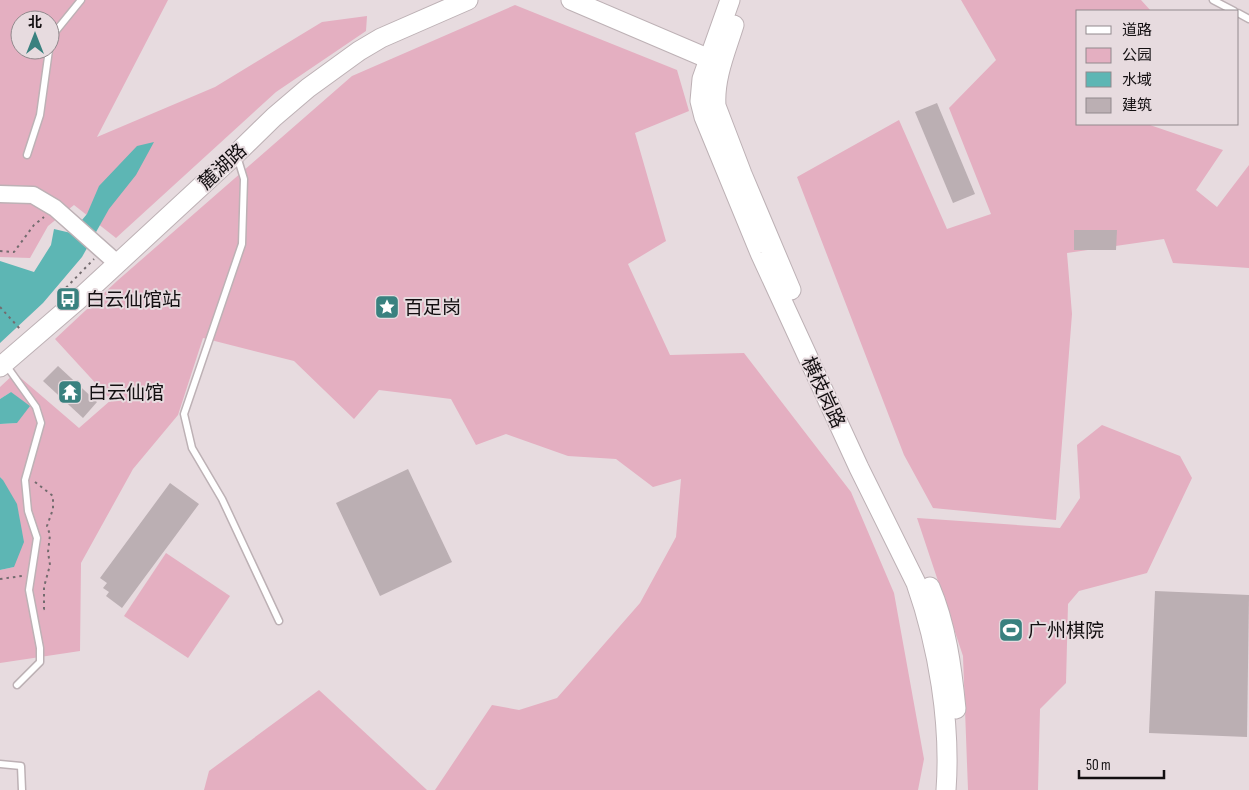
<svg xmlns="http://www.w3.org/2000/svg" width="1249" height="790" font-family="'Sofia Sans Condensed','Noto Sans SC',sans-serif">
<rect width="100%" height="100%" fill="#e7dbdf"/>
<g fill="#e4afc1" fill-rule="evenodd">
<path d="M0 0H168L97 137 215 87 322 22 367 16 366 31 276 92 116 238 74 205 48 226 30 258 0 257ZM20 20H50V50H20Z"/>
<polygon points="961,0 1141,0 1151,11 1078,11 1078,124 1147,124 1223,150 1196,190 1217,207 1249,165 1249,268 1173,263 1164,239 1067,253 1072,314 1056,520 933,508 904,455 797,177 899,120 947,229 991,214 949,108 996,60"/>
<polygon points="515,5 677,70 689,111 635,133 666,241 628,264 670,355 744,353 851,492 894,593 924,759 918,790 435,790 492,705 519,710 557,698 640,603 676,537 681,479 653,487 616,459 568,456 506,434 476,445 451,399 379,390 354,419 294,361 203,338 178,415 133,469 81,563 80,651 0,663 0,570 14,567 3,480 0,477 0,424 17,423 11,392 0,399 0,387 15,373 79,428 111,400 55,339 117,281 352,76"/>
<polygon points="1102,425 1180,456 1192,478 1147,573 1079,591 1068,604 1066,683 1040,709 1038,790 968,790 963,656 917,518 1060,528 1080,498 1077,445"/>
<polygon points="166,553 230,596 188,658 124,616"/>
<polygon points="319,690 427,790 204,790 209,771"/>
</g>
<g fill="#5db6b4">
<polygon points="154,142 136,175 109,209 82,257 43,303 0,343 0,261 34,272 51,245 54,229 71,233 87,214 99,186 137,146"/>
<polygon points="11,392 30,406 17,423 0,424 0,399"/>
<polygon points="0,477 3,480 17,504 24,542 14,567 0,570"/>
</g>
<g fill="#bbafb3">
<polygon points="937,103 975,194 953,203 915,112"/>
<polygon points="1074,230 1117,230 1116,250 1074,250"/>
<polygon points="58,366 97,402 83,418 43,381"/>
<polygon points="408,469 452,562 380,596 336,503"/>
<polygon points="170,483 199,504 122,608 106,596 109,592 103,588 107,583 100,578"/>
<polygon points="1155,591 1249,595 1247,737 1149,733"/>
</g>
<g fill="none" stroke-linecap="round" stroke-linejoin="round">
<defs>
<g id="service">
<polyline points="1213,0 1234,11"/>
<polyline points="1238,13 1249,19"/>
<polyline points="50,44 51,37 81,0"/>
<polyline points="27,155 40,115 49,50"/>
<polyline points="237,156 244,179 242,244 184,414 192,448 222,499 279,621"/>
<polyline points="6,365 36,407 41,423 25,480 28,511 37,538 29,590 40,648 40,662 17,685"/>
<polyline points="0,764 21,766 22,790"/>
</g>
<polyline id="tertiary" points="0,194 33,195 55,208 118,264"/>
<g id="secondary">
<polyline points="571,0 721,64"/>
<path d="M730 0 702 79 700 101 704 117 760 253 859 468 916 583C938 646 951 723 946 790"/>
<path d="M734 25C726 51 714 78 716 106L742 174 791 290"/>
<polyline points="0,367 79,299 236,154 274,117 308,88 359,51 381,38 468,0"/>
<path d="M930 587C946 624 952 668 956 709"/>
</g>
</defs>
<use href="#service" stroke="#bdb1b5" stroke-width="9"/>
<use href="#tertiary" stroke="#bdb1b5" stroke-width="19"/>
<use href="#secondary" stroke="#bdb1b5" stroke-width="21"/>
<g stroke="#736b6e" stroke-width="2" stroke-dasharray="2.5 4" stroke-linecap="butt">
<polyline points="0,251 14,252 34,225 44,217"/>
<polyline points="57,297 94,259"/>
<polyline points="0,307 20,329"/>
<polyline points="35,482 53,496 53,509 47,526 50,535 48,552 50,565 44,587 44,609 42,610"/>
<polyline points="0,579 22,576"/>
</g>
<use href="#service" stroke="#fff" stroke-width="6"/>
<use href="#tertiary" stroke="#fff" stroke-width="16"/>
<use href="#secondary" stroke="#fff" stroke-width="19"/>
</g>
<defs>
<symbol id="bus-square" viewBox="-11 -11 22 22"><rect x="-9" y="-9" width="18" height="18" rx="4" fill="#39817f" stroke="#e7dbdf"/><path d="M-5-6H5V4H4V6H2V4H-2V6H-4V4H-5ZM-3.5-4V0h7V-4ZM-3.5 1.2v1.5H-2V1.2ZM2 1.2v1.5H3.5V1.2Z" fill="#fff"/></symbol>
<symbol id="sight-square" viewBox="-11 -11 22 22"><rect x="-9" y="-9" width="18" height="18" rx="4" fill="#39817f" stroke="#e7dbdf"/><path d="M0-6L1.8-2.2L6-1.7L2.9 1.2L3.7 5.4L0 3.3L-3.7 5.4L-2.9 1.2L-6-1.7L-1.8-2.2Z" fill="#fff"/></symbol>
<symbol id="temple-square" viewBox="-11 -11 22 22"><rect x="-9" y="-9" width="18" height="18" rx="4" fill="#39817f" stroke="#e7dbdf"/><path d="M0-6L5-2H3V0L6.5 2.5H4V6H1.5V3h-3V6H-4V2.5H-6.5L-3 0V-2H-5Z" fill="#fff"/></symbol>
<symbol id="stadium-square" viewBox="-11 -11 22 22"><rect x="-9" y="-9" width="18" height="18" rx="4" fill="#39817f" stroke="#e7dbdf"/><path d="M0-5a6.5 5 0 1 0 0 10a6.5 5 0 1 0 0-10ZM-3.5-1.8h7v3.6h-7Z" fill="#fff"/></symbol>
</defs>
<g fill-rule="evenodd">
<use href="#bus-square" x="54" y="285" width="28" height="28"/>
<use href="#sight-square" x="373" y="293" width="28" height="28"/>
<use href="#temple-square" x="56" y="378" width="28" height="28"/>
<use href="#stadium-square" x="997" y="616" width="28" height="28"/>
</g>
<g text-anchor="middle" stroke-width="4" stroke-linejoin="round" paint-order="stroke">
<g font-size="19" fill="#130f11" stroke="#e7dbdf">
<text transform="translate(222 166) rotate(-43)" y="7">麓湖路</text>
<text transform="translate(824 392) rotate(65)" y="7">横枝岗路</text>
</g>
<g font-size="19" fill="#130f11" stroke="#e7dbdf" text-anchor="start">
<text x="86" y="306">白云仙馆站</text>
<text x="404" y="314">百足岗</text>
<text x="88" y="399">白云仙馆</text>
<text x="1028" y="637">广州棋院</text>
</g>
</g>
<rect x="1076" y="10" width="162" height="115" fill="#e7dbdf" stroke="#92898d"/>
<rect x="1086" y="26" width="25" height="8" fill="#ffffff" stroke="#92898d"/>
<text x="1122" y="35" font-size="15" fill="#130f11">道路</text>
<rect x="1086" y="48" width="25" height="15" fill="#e4afc1" stroke="#92898d"/>
<text x="1122" y="60" font-size="15" fill="#130f11">公园</text>
<rect x="1086" y="72" width="25" height="15" fill="#5db6b4" stroke="#92898d"/>
<text x="1122" y="85" font-size="15" fill="#130f11">水域</text>
<rect x="1086" y="98" width="25" height="15" fill="#bbafb3" stroke="#92898d"/>
<text x="1122" y="110" font-size="15" fill="#130f11">建筑</text>
<g transform="translate(35 35)"><circle r="24" fill="#e7dbdf" stroke="#92898d"/>
<path d="M0-4L9 19L0 12L-9 19Z" fill="#39817f"/>
<text y="-8" font-size="14" font-weight="bold" text-anchor="middle" fill="#130f11">北</text>
</g>
<path d="M1079 770v8h85v-8" fill="none" stroke="#130f11" stroke-width="2.5"/>
<text x="1086" y="770" font-size="15" fill="#130f11" stroke="#e7dbdf" stroke-width="4" paint-order="stroke">50 m</text>
</svg>
